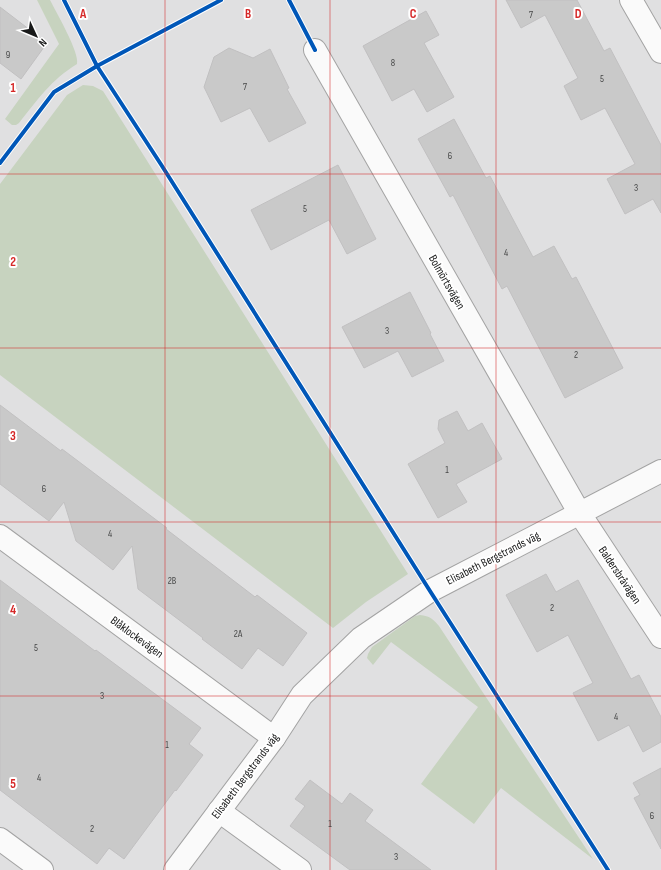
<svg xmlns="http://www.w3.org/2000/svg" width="661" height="870" font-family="'Sofia Sans Condensed',sans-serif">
<rect width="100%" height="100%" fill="#e0e0e1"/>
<g fill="#c7d3bf">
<path d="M37 0H50C56 12 80 53 77 64 51 80 38 99 19 123L16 125H12L5 119 59 44Z"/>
<polygon points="83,85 93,86 103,91 408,574 366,602 333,628 0,375 0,184 67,95"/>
<path d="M420 615C430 616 433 619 439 626L593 859 501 788 474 824 421 784 478 707 391 642 373 665 367 658 368 654 372 647 415 616Z"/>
</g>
<g fill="#c9c9c9" stroke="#c1c0c1">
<polygon points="506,0 577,0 604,51 610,48 661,145 661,213 653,199 625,214 607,179 635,164 605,108 581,120 564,86 578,78 545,15 521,28"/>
<polygon points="0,7 47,43 21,79 0,63"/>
<polygon points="426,11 439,35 424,43 454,97 427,112 414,89 392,101 363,46"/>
<polygon points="229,48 253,58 270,49 289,88 287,89 306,123 269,142 250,108 221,122 204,87 214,57"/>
<polygon points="454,119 486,178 490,176 533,257 554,246 572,279 576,277 623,368 565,398 507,286 502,289 453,195 450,197 418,139"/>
<polygon points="338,165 376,239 347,254 329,220 271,250 251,210"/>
<polygon points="410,292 431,333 430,334 444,361 412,377 398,351 364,368 342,327"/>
<polygon points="0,405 61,451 62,449 167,528 166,529 255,597 257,595 307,633 283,666 258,648 242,669 202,639 203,638 138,589 132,546 113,570 76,541 64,502 49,521 0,484"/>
<polygon points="457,411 468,431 482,423 502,459 456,484 467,502 438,518 408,464 445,443 438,429 439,420"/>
<polygon points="546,574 556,592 578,580 631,679 639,675 661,717 661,742 643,752 629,725 598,741 573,693 593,683 568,635 537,652 506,595"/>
<polygon points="0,580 95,651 96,650 201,728 189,744 203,755 176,791 175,790 124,859 109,848 97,864 0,790"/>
<polygon points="661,768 661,849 634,798 640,795 633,783"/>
<polygon points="310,780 342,804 350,793 373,810 365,821 431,870 350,870 290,826 305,806 295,799"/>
</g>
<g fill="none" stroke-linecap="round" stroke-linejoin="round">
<defs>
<g id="minor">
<polyline points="631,0 661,52"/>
<polyline points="315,50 580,514 661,637"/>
<polyline points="0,536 274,738"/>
<polyline points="219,811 300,870"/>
<polyline points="0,839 42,870"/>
<polyline points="175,870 274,738 302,695 361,638 430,591 661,471"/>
</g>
</defs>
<use href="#minor" stroke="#a3a3a3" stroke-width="24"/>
<use href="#minor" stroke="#fafafa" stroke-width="22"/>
<defs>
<g id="cycleway">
<polyline points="64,0 97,66 162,166 430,591 608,870"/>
<polyline points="289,0 315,50"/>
<polyline points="0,163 54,92 97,66 221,0"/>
</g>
</defs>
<use href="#cycleway" stroke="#fff" stroke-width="6"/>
<use href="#cycleway" stroke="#0057b8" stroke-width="4"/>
</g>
<path fill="none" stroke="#d62828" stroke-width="1" stroke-opacity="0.55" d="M165 0V870M330 0V870M496 0V870M0 174H661M0 348H661M0 522H661M0 696H661"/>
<g text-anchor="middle" stroke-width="4" stroke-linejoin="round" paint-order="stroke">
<g font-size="10" fill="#464747">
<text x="531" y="18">7</text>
<text x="8" y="58">9</text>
<text x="393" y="66">8</text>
<text x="602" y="82">5</text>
<text x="245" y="90">7</text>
<text x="450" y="159">6</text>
<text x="636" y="191">3</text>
<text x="305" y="212">5</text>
<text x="506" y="256">4</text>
<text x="387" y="334">3</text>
<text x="576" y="358">2</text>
<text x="447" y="473">1</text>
<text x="44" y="492">6</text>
<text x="110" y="537">4</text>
<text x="172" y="584">2B</text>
<text x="552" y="611">2</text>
<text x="238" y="637">2A</text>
<text x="36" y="651">5</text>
<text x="102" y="699">3</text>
<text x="616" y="720">4</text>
<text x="167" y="748">1</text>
<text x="39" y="781">4</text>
<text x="652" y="819">6</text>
<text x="330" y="827">1</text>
<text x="92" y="832">2</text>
<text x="396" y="860">3</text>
</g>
<g font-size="12" fill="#181919" stroke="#fff">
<text transform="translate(447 282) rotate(60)" y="4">Bolmörtsvägen</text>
<text transform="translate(493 558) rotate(-27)" y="4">Elisabeth Bergstrands väg</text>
<text transform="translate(620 575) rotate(56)" y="4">Baldersbråvägen</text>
<text transform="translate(137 637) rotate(36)" y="4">Blåklockevägen</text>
<text transform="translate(245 776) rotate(-53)" y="4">Elisabeth Bergstrands väg</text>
</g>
</g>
<g font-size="13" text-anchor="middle" font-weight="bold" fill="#d62828" stroke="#fff" stroke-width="4" stroke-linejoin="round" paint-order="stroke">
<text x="83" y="18">A</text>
<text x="248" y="18">B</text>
<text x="413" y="18">C</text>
<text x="578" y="18">D</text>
<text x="13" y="92">1</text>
<text x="13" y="266">2</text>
<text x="13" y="440">3</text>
<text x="13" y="614">4</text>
<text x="13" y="788">5</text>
</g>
<g transform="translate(36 36) rotate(134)" stroke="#ffffff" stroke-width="3" paint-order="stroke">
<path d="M0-3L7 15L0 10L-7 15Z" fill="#181919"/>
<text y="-6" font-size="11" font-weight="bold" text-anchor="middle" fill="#181919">N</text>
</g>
</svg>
